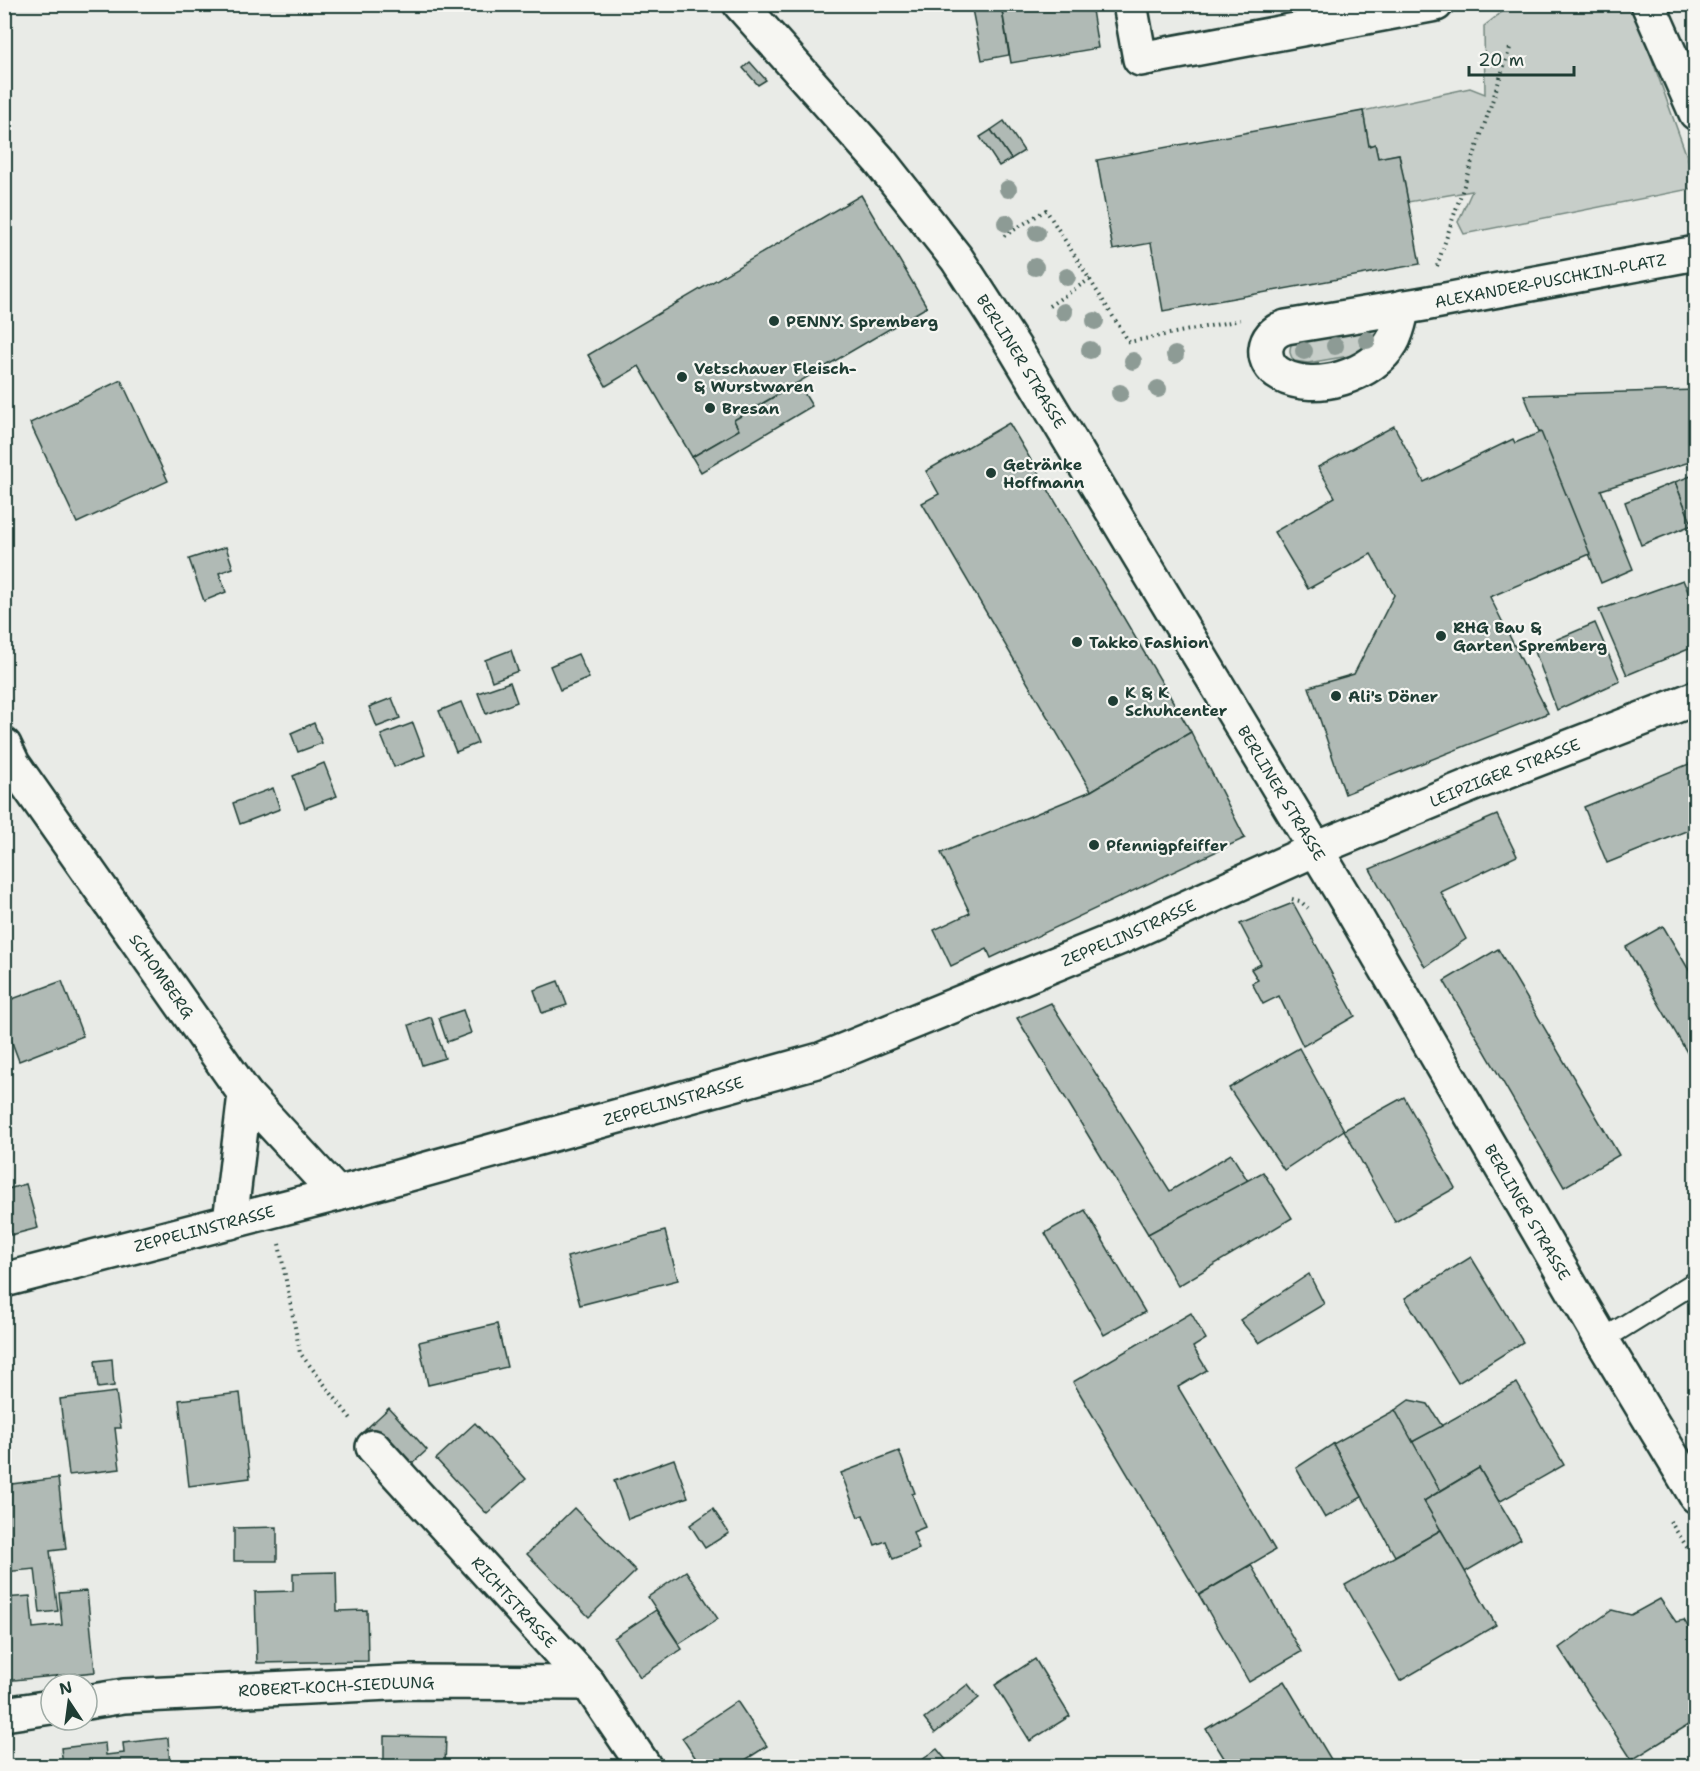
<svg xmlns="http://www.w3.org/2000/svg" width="1700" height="1771" font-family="'Shantell Sans',sans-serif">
<rect width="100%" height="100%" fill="#e9ebe7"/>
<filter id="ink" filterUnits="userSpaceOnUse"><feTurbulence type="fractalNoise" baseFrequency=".0167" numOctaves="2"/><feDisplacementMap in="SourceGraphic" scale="12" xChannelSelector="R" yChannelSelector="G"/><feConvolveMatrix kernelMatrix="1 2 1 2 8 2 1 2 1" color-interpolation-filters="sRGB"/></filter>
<g filter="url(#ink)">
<g fill="#c7cec9" stroke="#73867e" stroke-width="1.5">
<polygon points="1511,5 1628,5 1634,9 1695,179 1695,188 1464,234 1458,222 1472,191 1408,202 1399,154 1378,158 1375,144 1369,146 1363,111 1470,88 1485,94 1484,26"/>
<path d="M1376 326 1382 330 1372 352 1308 363 1294 361C1289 354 1289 350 1292 342Z"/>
</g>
<g fill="#b0bab5" stroke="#1f3d34" stroke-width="1.5">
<polygon points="971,4 1001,4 1009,55 982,60"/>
<polygon points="1001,4 1091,4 1098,48 1011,63"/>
<polygon points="750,62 766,80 758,85 743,68"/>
<polygon points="1363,111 1369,146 1375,144 1378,158 1399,154 1420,264 1163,311 1151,243 1113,250 1097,160"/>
<polygon points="1004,121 1024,151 1011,159 991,130"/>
<polygon points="991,130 1011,159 999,166 980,137"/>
<polygon points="861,195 927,307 734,420 739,430 692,457 639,366 606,386 588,355"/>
<polygon points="121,380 168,481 77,523 30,423"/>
<polygon points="798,383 812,406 701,472 692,457 739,430 734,420"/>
<polygon points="1696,390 1696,460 1601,490 1633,569 1601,583 1524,395"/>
<polygon points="1009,423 1191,732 1091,791 922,503 939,494 926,471"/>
<polygon points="1394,426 1424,482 1513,439 1515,443 1541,432 1590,554 1490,597 1548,713 1345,794 1309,687 1354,674 1394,595 1371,554 1308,589 1274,532 1335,497 1318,467"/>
<polygon points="1696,474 1696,523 1692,525 1675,482"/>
<polygon points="1675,482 1692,525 1641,545 1625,502"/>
<polygon points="226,547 233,568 219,573 226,592 204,601 189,559"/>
<polygon points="1683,580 1696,610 1696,646 1627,675 1599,610"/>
<polygon points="1595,623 1620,681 1557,710 1534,649"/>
<polygon points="511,650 518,671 492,681 485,660"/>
<polygon points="578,654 589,678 560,690 550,666"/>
<polygon points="510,682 517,702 486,714 478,693"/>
<polygon points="392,698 400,718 377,727 369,707"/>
<polygon points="461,702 478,743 456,752 439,711"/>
<polygon points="314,723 322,743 298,752 291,733"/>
<polygon points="413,723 425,755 394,767 381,735"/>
<polygon points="1191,732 1245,838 991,958 987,949 951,966 934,930 970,913 941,853 1091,791"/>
<polygon points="1696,761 1696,827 1607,863 1584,807"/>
<polygon points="324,763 337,796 305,808 293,776"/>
<polygon points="273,788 280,809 240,824 233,803"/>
<polygon points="1497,815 1517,856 1441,892 1466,939 1425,967 1370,869"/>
<polygon points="1293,903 1355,1016 1303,1046 1279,996 1263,1004 1252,983 1258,980 1251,969 1261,964 1240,924"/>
<polygon points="1663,926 1696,982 1696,1068 1626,947"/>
<polygon points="1498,949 1619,1155 1564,1187 1444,981"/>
<polygon points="62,981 83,1036 19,1061 4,1021 4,1002"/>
<polygon points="558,981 567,1005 542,1013 534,990"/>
<polygon points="1051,1003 1170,1191 1231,1154 1248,1181 1148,1234 1017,1018"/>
<polygon points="463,1010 471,1033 447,1042 439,1018"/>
<polygon points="431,1017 445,1058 422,1065 409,1025"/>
<polygon points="1299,1048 1344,1130 1284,1170 1229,1088"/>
<polygon points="1404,1097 1455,1188 1395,1222 1344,1130"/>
<polygon points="1263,1172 1292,1218 1178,1286 1148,1234"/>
<polygon points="26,1184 38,1228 11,1235 4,1212 4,1190"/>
<polygon points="1085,1210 1145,1312 1104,1335 1045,1233"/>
<polygon points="665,1231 678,1280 580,1305 567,1257"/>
<polygon points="1471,1257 1523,1342 1458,1383 1405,1298"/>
<polygon points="1309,1274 1324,1304 1259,1343 1240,1320"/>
<polygon points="1191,1313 1206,1339 1193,1347 1207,1370 1178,1387 1275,1550 1199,1595 1073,1382"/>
<polygon points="497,1324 507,1367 428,1385 419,1342"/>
<polygon points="112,1359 114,1386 98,1388 95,1361"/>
<polygon points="1517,1383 1564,1465 1499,1502 1479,1468 1440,1491 1412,1442"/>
<polygon points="116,1392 121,1428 115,1428 120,1469 69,1475 60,1399"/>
<polygon points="240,1393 250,1478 189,1486 179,1400"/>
<polygon points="1409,1400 1428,1404 1442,1426 1412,1442 1395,1410"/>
<polygon points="389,1408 427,1450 403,1472 365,1430"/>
<polygon points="1395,1410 1440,1491 1424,1501 1441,1530 1395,1556 1333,1444"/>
<polygon points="475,1423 526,1479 487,1514 436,1459"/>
<polygon points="1333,1444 1362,1497 1325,1518 1296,1468"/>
<polygon points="899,1451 915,1493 912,1494 925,1527 913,1532 919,1549 893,1559 886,1541 875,1545 863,1515 858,1517 841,1473"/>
<polygon points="674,1459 688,1497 628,1519 614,1481"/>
<polygon points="1479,1468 1521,1539 1465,1572 1424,1501"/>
<polygon points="58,1478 66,1549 50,1551 58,1611 40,1613 35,1569 4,1572 4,1485"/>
<polygon points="574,1508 636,1571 589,1617 527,1554"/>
<polygon points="713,1509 729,1533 705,1548 690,1525"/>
<polygon points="277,1527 277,1561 234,1561 234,1528"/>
<polygon points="1441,1530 1496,1625 1400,1681 1345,1585"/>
<polygon points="1251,1565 1301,1652 1249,1682 1199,1595"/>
<polygon points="686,1571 718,1619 679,1644 648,1597"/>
<polygon points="336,1572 337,1611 367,1610 368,1661 257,1663 255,1592 293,1591 293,1573"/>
<polygon points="87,1591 95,1672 4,1681 4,1598 30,1596 33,1628 62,1625 59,1593"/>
<polygon points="1660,1599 1676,1622 1684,1620 1696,1639 1696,1720 1632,1760 1559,1648 1612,1610 1631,1615"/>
<polygon points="656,1610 682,1649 640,1677 614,1638"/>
<polygon points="1035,1659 1070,1716 1030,1741 995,1685"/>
<polygon points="1284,1681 1335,1766 1229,1766 1206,1729"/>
<polygon points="968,1684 979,1698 935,1733 924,1719"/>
<polygon points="737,1701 767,1746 736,1766 701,1766 682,1738"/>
<polygon points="384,1736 446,1737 445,1766 384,1766"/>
<polygon points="168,1738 170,1766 63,1766 61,1748 105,1743 106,1755 124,1753 123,1743"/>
<polygon points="937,1749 947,1761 940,1766 914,1766"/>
</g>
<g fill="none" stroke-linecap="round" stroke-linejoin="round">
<defs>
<polyline id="service" points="1602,1340 1694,1283 1696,1285"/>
<g id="minor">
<polyline points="1130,4 1140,59 1436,4"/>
<polyline points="1648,4 1696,113"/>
<path id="s1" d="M1403 307C1400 319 1398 332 1392 342 1373 375 1315 394 1281 375 1259 363 1261 334 1286 327L1424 304 1696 253"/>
<path id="s2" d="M4 745 13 764 245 1094 337 1194"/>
<polyline points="230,1222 245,1094"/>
<path id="s3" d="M373 1447 588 1683 644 1766"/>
<path id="s4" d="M87 1702 124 1696 410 1682 588 1683"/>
<polyline points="4,1714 51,1707"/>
</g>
<g id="tertiary">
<path id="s5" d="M4 1280 337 1194 820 1060 1119 938 1316 849 1481 781 1696 698"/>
</g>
<g id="secondary">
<path id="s6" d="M740 4 879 160 957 259 1014 347 1348 903 1602 1340 1696 1496"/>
</g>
</defs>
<use href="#service" stroke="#1f3d34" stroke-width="24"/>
<use href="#minor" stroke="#1f3d34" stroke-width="38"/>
<use href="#tertiary" stroke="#1f3d34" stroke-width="38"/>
<use href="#secondary" stroke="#1f3d34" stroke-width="38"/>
<g stroke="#1f3d34" stroke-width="4" stroke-dasharray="1.5 4.5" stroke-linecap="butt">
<polyline points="1004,236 1046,210 1129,342 1240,320"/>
<polyline points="1437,266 1510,48"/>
<polyline points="1049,306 1090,279"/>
<polyline points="1292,899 1300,901 1308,908"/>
<polyline points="279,1244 300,1353 352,1420"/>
<polyline points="1670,1521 1696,1561"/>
</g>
<use href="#service" stroke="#f6f6f2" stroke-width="20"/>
<use href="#minor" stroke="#f6f6f2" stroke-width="33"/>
<use href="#tertiary" stroke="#f6f6f2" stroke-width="33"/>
<use href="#secondary" stroke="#f6f6f2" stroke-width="33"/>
</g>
<g fill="#8d9b95">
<circle cx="1008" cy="189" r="9"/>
<circle cx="1006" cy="223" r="9"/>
<circle cx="1037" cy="233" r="9"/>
<circle cx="1035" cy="267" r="9"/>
<circle cx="1067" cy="277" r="9"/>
<circle cx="1064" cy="312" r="9"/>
<circle cx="1095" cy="321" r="9"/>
<circle cx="1367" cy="340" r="9"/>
<circle cx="1335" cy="346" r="9"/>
<circle cx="1090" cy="350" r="9"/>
<circle cx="1304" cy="351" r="9"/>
<circle cx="1175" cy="355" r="9"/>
<circle cx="1133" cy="361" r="9"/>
<circle cx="1158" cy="389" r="9"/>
<circle cx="1120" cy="393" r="9"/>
</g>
</g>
<g fill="#1f3d34" stroke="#f6f6f2" stroke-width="2">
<circle cx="774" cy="321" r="6"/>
<circle cx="682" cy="377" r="6"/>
<circle cx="710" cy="408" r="6"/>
<circle cx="991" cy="473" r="6"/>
<circle cx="1441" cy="636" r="6"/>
<circle cx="1077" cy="642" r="6"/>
<circle cx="1336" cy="696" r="6"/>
<circle cx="1113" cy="701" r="6"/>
<circle cx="1094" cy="845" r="6"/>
</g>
<g text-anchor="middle" stroke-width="4.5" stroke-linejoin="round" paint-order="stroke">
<g font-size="16" fill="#1f3d34" stroke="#f6f6f2">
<text dy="6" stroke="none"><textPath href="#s1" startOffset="494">ALEXANDER-PUSCHKIN-PLATZ</textPath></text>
<text dy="6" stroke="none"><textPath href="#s6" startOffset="456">BERLINER STRASSE</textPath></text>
<text dy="6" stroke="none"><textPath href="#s5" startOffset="1588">LEIPZIGER STRASSE</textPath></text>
<text dy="6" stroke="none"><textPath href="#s6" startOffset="960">BERLINER STRASSE</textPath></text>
<text dy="6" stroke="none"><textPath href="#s5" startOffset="1179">ZEPPELINSTRASSE</textPath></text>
<text dy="6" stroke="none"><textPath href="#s2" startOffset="280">SCHOMBERG</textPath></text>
<text dy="6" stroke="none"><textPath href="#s5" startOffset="693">ZEPPELINSTRASSE</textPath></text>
<text dy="6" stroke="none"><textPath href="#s6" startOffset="1446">BERLINER STRASSE</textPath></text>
<text dy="6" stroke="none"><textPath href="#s5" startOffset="207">ZEPPELINSTRASSE</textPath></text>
<text dy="6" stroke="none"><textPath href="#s3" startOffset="210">RICHTSTRASSE</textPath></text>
<text dy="6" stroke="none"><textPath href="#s4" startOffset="250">ROBERT-KOCH-SIEDLUNG</textPath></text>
</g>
<g font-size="16" font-weight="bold" fill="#1f3d34" stroke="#f6f6f2" text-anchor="start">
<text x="786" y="327">PENNY. Spremberg</text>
<text x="694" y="374">Vetschauer Fleisch-<tspan x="694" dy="18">&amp; Wurstwaren</tspan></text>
<text x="722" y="414">Bresan</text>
<text x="1003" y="470">Getränke<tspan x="1003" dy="18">Hoffmann</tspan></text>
<text x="1453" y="633">RHG Bau &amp;<tspan x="1453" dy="18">Garten Spremberg</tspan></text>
<text x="1089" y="648">Takko Fashion</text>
<text x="1125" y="698">K &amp; K<tspan x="1125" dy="18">Schuhcenter</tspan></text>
<text x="1348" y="702">Ali's Döner</text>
<text x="1106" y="851">Pfennigpfeiffer</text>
</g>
</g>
<rect width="1700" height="1771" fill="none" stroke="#f6f6f2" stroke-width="24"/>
<rect x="12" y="12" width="1676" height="1747" fill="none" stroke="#1f3d34" stroke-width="2" filter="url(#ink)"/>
<g transform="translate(69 1702) rotate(347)"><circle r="28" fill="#f6f6f2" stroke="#a0aca6" stroke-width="1.5"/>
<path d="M0-4.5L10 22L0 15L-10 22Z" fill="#1f3d34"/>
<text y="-9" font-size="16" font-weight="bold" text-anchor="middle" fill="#1f3d34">N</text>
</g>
<path d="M1469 66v9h105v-9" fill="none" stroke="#1f3d34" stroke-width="3"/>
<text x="1478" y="66" font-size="18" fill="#1f3d34" stroke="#f6f6f2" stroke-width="4.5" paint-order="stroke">20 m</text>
</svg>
